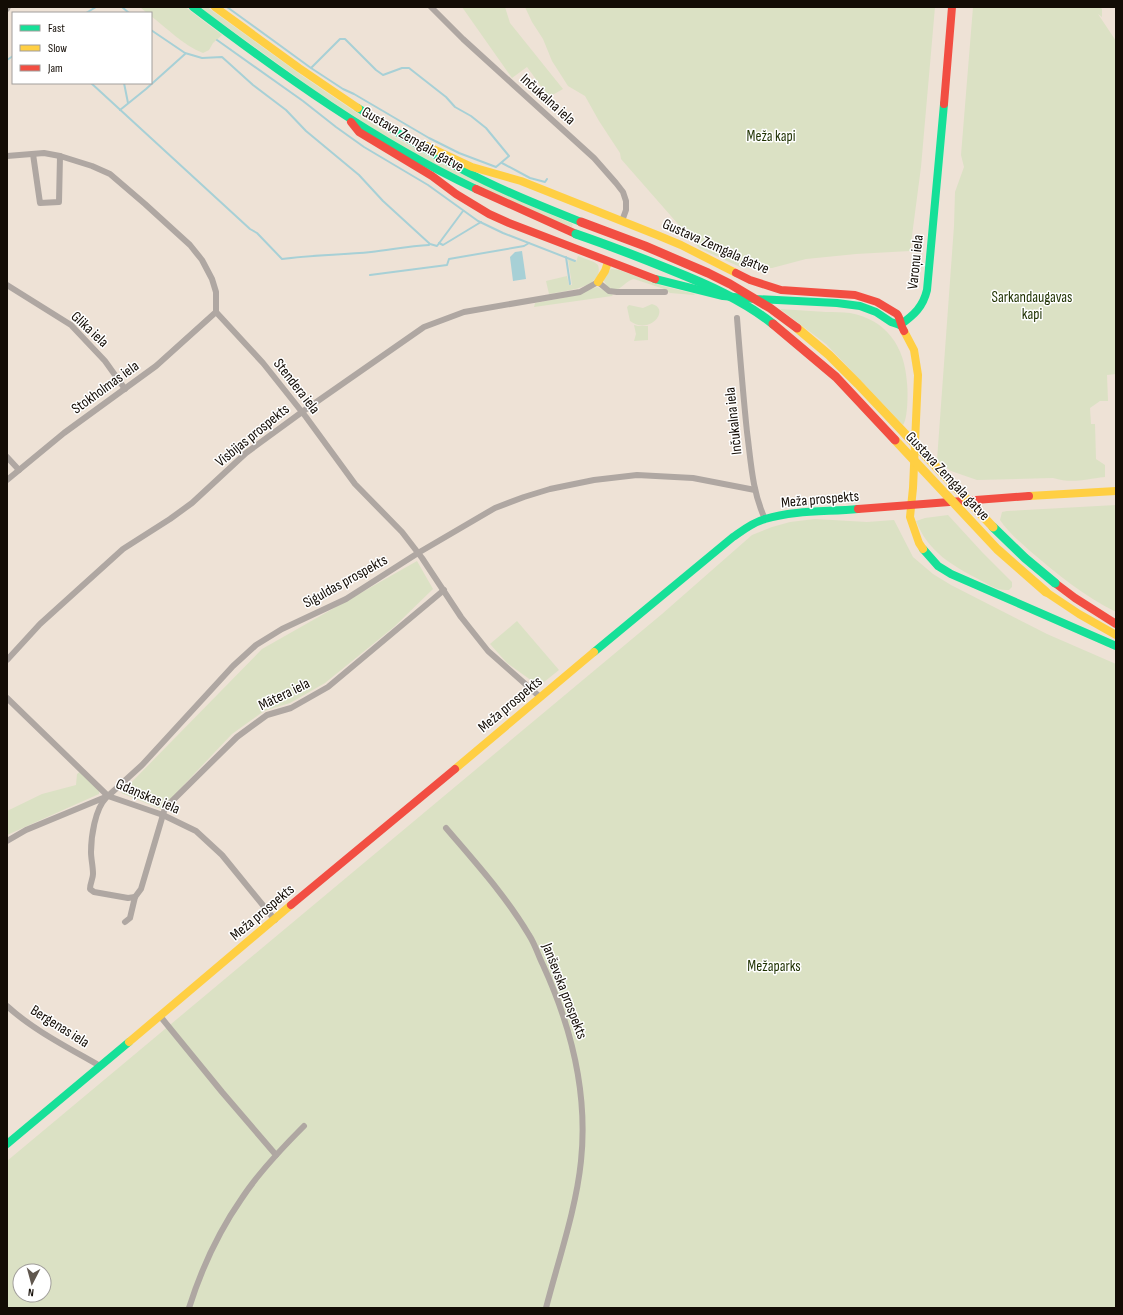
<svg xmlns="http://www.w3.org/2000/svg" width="1123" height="1315" font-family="'Sofia Sans Condensed',sans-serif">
<rect width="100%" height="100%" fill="#eee2d6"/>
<g fill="#dbe1c4" fill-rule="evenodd">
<path d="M140 7H185L222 35 213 43 209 50 203 53C183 45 168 29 151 16V13H147Z"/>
<polygon points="199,7 207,7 304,77 388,134 453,170 522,202 573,224 572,227 538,214 435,165 394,142 320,94"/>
<polygon points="462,7 505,7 510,23 563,89 549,97 527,67 512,78"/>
<polygon points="525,7 935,7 921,167 910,251 856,254 806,259 772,268 742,268 699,248 621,159 620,153 599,121 585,96 568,86 552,61 543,39 532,22"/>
<path d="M973 7H1100L1102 9V17L1098 14 1116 41V374L1107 375 1108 401H1100L1090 408 1091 424H1095L1096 459 1105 465V477C1085 479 1073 484 1053 478L977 480 951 471 937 460 954 226 955 192 964 167 961 155Z"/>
<path d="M578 256 594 262 598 265C605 288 564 291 549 294L546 281 567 276 569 285H572L568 259 576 262Z"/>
<path d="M611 269 619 270 663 286 695 294 694 295 670 293 664 289 634 279C624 280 615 302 604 281V277Z"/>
<polygon points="597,287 613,295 612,296 534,307 535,303 563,298"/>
<path d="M652 304C671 309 650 336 630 321L627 307 629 305 643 308Z"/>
<path d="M780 309C795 310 811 311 826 312 834 312 843 312 850 313 887 320 905 347 907 383 908 391 908 419 903 425L826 344Z"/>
<polygon points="634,325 638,326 648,326 648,340 634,341 636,334"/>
<path d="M1116 505V612C1084 596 1057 574 1030 551 1020 542 1008 532 1000 520L1002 512 1007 511Z"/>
<path d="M948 515 982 552 1012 582V587L1009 590C998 591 989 585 980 580 953 566 928 552 916 521L925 518Z"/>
<path d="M815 519 867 522 894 520 913 557 933 574 951 585 1047 634 1116 664V1308H7V1161L662 614 752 535 772 527 790 522ZM20 1271H44V1295H20Z"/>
<polygon points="417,561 433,589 394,627 325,683 290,703 264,711 232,734 161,809 121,793 262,649"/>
<polygon points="517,621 559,670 539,686 507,663 490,644"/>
<polygon points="81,771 99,790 99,794 7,835 7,811 42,794 76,785 77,774"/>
</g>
<polygon fill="#a7d0d6" points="522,251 526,279 513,281 510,257 515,252"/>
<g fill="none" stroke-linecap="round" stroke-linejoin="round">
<g stroke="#a7d0d6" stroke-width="2">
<polyline points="122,7 129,13"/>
<polyline points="227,7 311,68 343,89 354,94 429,138 459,153 496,167 509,156 486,128 471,116 455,107 446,97 409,68 402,68 383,75 376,70 345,39 340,39 311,68"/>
<polyline points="86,13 96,7"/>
<polyline points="151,30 185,53 202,58 222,57 253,85 286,110 306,131 359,175 383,201 430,244 437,246 463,211"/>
<polyline points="217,40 303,101 336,127 364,147 428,185 478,221 503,233 575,261"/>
<polyline points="7,60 13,56"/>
<path d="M91 83 250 229 257 233 282 259C311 255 341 255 371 252 390 250 409 246 429 245"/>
<polyline points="124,83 128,103"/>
<polyline points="120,110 146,89 185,54"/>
<polyline points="502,163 530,178 545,182 547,179"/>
<polyline points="439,243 443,245 481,222"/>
<polyline points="566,257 570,284"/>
<polyline points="370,275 447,265 449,259 524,246 529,243"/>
</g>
<g stroke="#afa7a2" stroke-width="6">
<polyline points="431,7 463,39 594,158 616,183 623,192 626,201 626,210 622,221"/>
<polyline points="7,9 8,7"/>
<polyline points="33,154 40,203 59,202 60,156"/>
<polyline points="7,156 44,153 60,156 92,166 110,174 145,204 190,245 202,260 212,279 216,292 216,312 263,363 306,417 355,484 402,532 422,558 461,617 488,651 540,697"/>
<polyline points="7,285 71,325 105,361 125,389"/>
<path d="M737 318C740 356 743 394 747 432 751 462 752 491 765 519"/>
<polyline points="7,457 19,470"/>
<polyline points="7,480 64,433 156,366 216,312"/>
<polyline points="7,660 40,624 123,549 170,519 192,503 246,453 302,412 424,327 464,312 580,292 598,282 609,291 617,292 665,292"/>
<polyline points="7,698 108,796 163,815 196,831 222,855 275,920"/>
<path d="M106 798C95 809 91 837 91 852 91 859 93 866 93 874 93 879 90 883 90 889L94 892 128 898 135 897 141 889 165 808 237 737 267 715 291 708 328 687 444 590"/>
<path d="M446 828C475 862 506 896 529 935 535 944 538 955 543 965 571 1026 588 1094 581 1161 576 1210 558 1261 546 1308"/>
<polyline points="7,841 26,830 108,796 142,765 233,666 256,645 282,629 346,599 418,553 495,508 524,497 550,489 594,480 637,475 693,478 755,490"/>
<polyline points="125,922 130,918 135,897"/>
<path d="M7 1006C33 1030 69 1048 100 1066"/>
<polyline points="160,1016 222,1092 276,1155"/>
<path d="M189 1308C201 1270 219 1231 242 1198 259 1172 282 1148 304 1126"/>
</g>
<g stroke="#16e098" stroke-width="8">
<path d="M193 7C283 75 374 141 476 189"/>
<path d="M358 108C392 130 427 151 463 170 501 190 541 206 581 222"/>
<polyline points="655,279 723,296 755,299 837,303 860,306 876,312 891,322 900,325"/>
<path d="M900 325C914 315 923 307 927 290L944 104"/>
<polyline points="923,549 938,566 951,574 1116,646"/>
<path d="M594 652 733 537C743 530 753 522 765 519 795 510 827 512 858 509"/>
<polyline points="7,1144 129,1042"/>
</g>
<g stroke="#ffcf43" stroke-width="8">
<polyline points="215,7 299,68 358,108"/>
<polyline points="427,146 472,167 521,181 657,235 681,245 736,273"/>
<polyline points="598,282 605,271 608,262"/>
<polyline points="904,331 914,350 918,375 913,488 910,517 919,543 923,549"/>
<polyline points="1029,496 1116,491"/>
<polyline points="1046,592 1079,614 1116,635"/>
<polyline points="455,769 594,652"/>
<polyline points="129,1042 291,905"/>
</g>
<g stroke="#f24e42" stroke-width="8">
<polyline points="944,104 952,7"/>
<polyline points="351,122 359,132 432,176 456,194 489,214 509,223 655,279"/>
<polyline points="476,189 576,234"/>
<path d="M736 273 750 280 781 290 855 295 877 302 897 314C901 319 900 325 904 331"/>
<polyline points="858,509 1029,496"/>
<polyline points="1055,583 1075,598 1116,624"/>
<polyline points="291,905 455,769"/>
</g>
<g stroke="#16e098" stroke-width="9">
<path d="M576 234C608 245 639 257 671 270 706 284 743 300 773 324"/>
<polyline points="993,527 1025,558 1055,583"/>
</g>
<g stroke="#ffcf43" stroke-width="9">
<polyline points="797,328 829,355 858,384 993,527"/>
<polyline points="895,440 997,549 1046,592"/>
</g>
<g stroke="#f24e42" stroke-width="9">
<polyline points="581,222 645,246 708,273 730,284 770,308 797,328"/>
<polyline points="773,324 836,377 895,440"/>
</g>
</g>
<g text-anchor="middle" stroke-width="3" stroke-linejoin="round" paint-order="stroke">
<g font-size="15" fill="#130c05" stroke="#fff">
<text transform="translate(548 99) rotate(42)" y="5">Inčukalna iela</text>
<text transform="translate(413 139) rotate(30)" y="5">Gustava Zemgala gatve</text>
<text transform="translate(716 246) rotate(24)" y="5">Gustava Zemgala gatve</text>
<text transform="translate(915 262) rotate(-84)" y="5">Varoņu iela</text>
<text transform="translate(90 329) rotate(43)" y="5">Glika iela</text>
<text transform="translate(297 386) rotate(52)" y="5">Stendera iela</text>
<text transform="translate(105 387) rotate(-36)" y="5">Stokholmas iela</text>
<text transform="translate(733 421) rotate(-96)" y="5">Inčukalna iela</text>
<text transform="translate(252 435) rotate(-39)" y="5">Visbijas prospekts</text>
<text transform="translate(948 476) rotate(47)" y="5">Gustava Zemgala gatve</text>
<text transform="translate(820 499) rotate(-5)" y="5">Meža prospekts</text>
<text transform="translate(345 581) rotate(-29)" y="5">Siguldas prospekts</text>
<text transform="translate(284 694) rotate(-26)" y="5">Mātera iela</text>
<text transform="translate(510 704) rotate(-40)" y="5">Meža prospekts</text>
<text transform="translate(148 796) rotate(23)" y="5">Gdaņskas iela</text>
<text transform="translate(262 912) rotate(-40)" y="5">Meža prospekts</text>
<text transform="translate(565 991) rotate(69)" y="5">Janševska prospekts</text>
<text transform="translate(60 1026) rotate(32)" y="5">Bergenas iela</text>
</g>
<g font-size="15" fill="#1e3100" stroke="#fff">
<text x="771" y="141">Meža kapi</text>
<text x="1032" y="302">Sarkandaugavas<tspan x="1032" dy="17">kapi</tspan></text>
<text x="774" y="971">Mežaparks</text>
</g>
</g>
<rect width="1123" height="1315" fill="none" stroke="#130c05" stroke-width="16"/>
<rect x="12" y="12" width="140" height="72" fill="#ffffff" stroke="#a19e9b"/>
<rect x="20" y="25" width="20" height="6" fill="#16e098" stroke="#a19e9b"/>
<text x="48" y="32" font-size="12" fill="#130c05">Fast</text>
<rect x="20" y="45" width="20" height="6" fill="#ffcf43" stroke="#a19e9b"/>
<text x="48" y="52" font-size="12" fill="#130c05">Slow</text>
<rect x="20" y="65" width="20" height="6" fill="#f24e42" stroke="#a19e9b"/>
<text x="48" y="72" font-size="12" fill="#130c05">Jam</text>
<g transform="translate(32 1283) rotate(186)"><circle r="19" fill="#ffffff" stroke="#a19e9b"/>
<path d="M0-3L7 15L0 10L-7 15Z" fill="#60574e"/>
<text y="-6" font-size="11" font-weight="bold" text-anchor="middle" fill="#130c05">N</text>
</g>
</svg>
